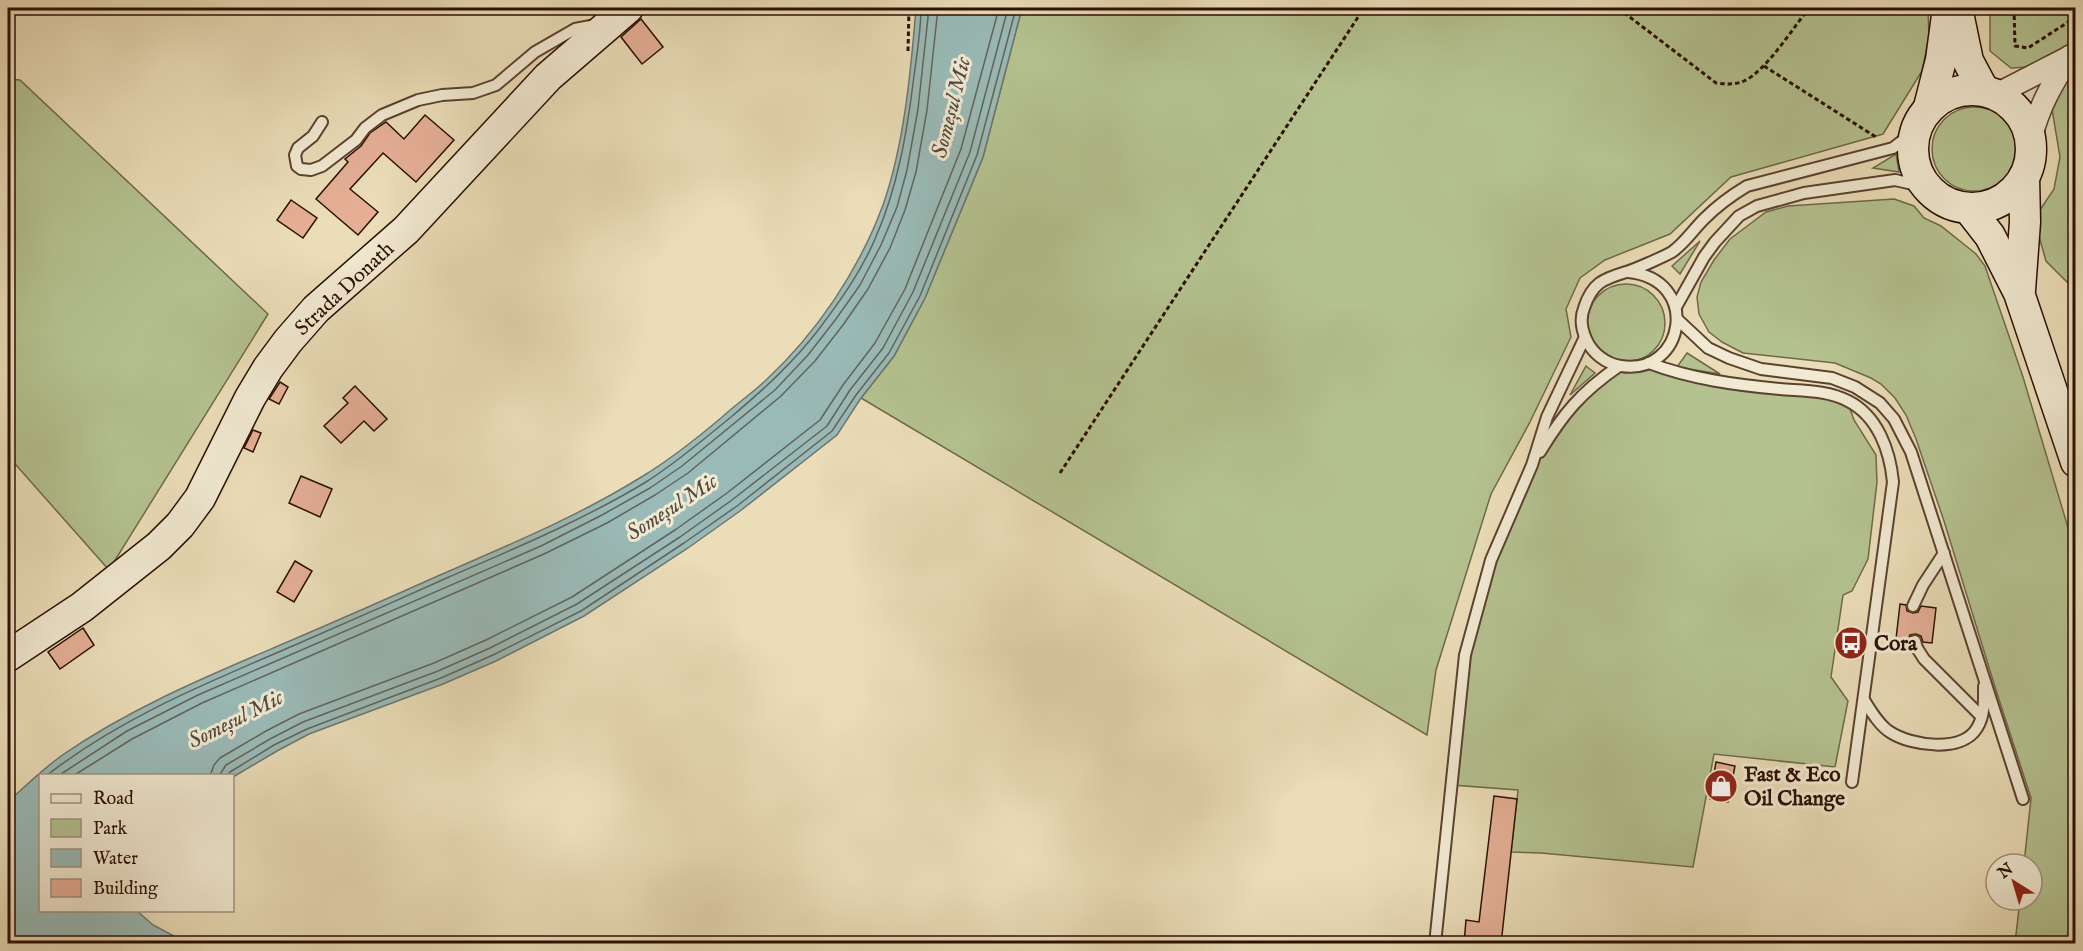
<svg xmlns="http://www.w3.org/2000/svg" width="2083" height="951" font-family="'IM FELL English',serif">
<rect width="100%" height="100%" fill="#eaddb8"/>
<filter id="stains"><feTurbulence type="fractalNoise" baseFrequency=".00333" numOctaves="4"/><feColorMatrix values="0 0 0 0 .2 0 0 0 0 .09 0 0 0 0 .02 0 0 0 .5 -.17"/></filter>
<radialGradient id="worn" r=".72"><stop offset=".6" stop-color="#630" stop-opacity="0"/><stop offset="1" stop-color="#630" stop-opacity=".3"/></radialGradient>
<g fill="#b4c290" stroke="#706849" stroke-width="1.5">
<polygon points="1022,8 1928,8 1929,37 1922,71 1883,134 1731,177 1670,234 1605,260 1580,278 1566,309 1571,337 1530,422 1491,494 1436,670 1427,735 861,398 894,356 925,298 983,157"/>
<polygon points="1990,8 2075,8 2075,41 2029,67 2011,68 1990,51"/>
<polygon points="2075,70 2075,290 2046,261 2034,219 2054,189 2060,157 2051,103 2063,80"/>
<polygon points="8,79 20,80 268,314 109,570 8,456"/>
<circle cx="1974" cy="149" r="42"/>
<polygon points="1896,154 1899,172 1873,168"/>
<polygon points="1894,199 1914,206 1924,218 1941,226 1976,254 1985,266 2023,377 2075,551 2075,943 2015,943 2020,900 2032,900 2032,864 2024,864 2031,798 1995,687 1944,521 1916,439 1906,415 1895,398 1881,384 1871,378 1835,363 1743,353 1722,342 1709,332 1699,314 1697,297 1701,282 1714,260 1730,239 1766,212 1788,206"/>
<polygon points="1700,241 1680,274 1672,266"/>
<circle cx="1626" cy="323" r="39"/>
<polygon points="1687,353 1720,374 1677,367"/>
<polygon points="1649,363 1847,400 1854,420 1876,455 1877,482 1868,559 1852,591 1843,595 1831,677 1848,701 1835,767 1714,754 1693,867 1541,853 1511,852 1518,790 1452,785 1465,655 1491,560 1532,465 1559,420 1619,366"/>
<polygon points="1586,366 1595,373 1570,395"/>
</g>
<path fill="#9abab7" stroke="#6e766f" stroke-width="1.5" d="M916 8H1022L983 157 925 298 894 356 861 398 837 435 740 511 688 548 584 616 496 661 443 684 309 734 277 751 233 777 232 776H40V910L137 911 153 925 187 943H8V802C25 786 42 770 61 756 133 706 213 674 292 640 341 619 391 597 440 575 509 545 579 516 643 476 671 459 696 439 721 418 735 405 751 394 765 381 817 333 859 270 883 205 904 146 911 70 916 8Z"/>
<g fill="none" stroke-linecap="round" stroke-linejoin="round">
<g stroke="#62645c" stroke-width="1.5">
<path d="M46 776C121 717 209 682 295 645 346 623 398 600 449 577 516 548 583 520 646 482 676 463 703 440 731 417 763 390 793 363 819 329 840 301 861 272 875 239 898 187 907 132 914 76 917 53 921 30 921 8"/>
<polyline points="58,776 127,731 198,695 541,546 602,515 650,488 682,466 775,390 808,355 836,319 860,285 881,245 897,207 907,170 918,109 929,8"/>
<polyline points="73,776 132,739 202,703 544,554 607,523 655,495 688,473 781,396 815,361 843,325 868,289 890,248 905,210 916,172 927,110 938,8"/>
<polyline points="210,776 214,765 220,758 266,731 299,714 434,663 486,640 572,597 675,530 727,493 820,420 843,385 875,343 905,289 961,149 999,8"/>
<polyline points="219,776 226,765 270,739 303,722 438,671 490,648 577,604 680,537 732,500 827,426 850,390 883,348 913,292 970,152 1008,8"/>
<polyline points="227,776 230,772 274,745 307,729 441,678 493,655 581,611 684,543 737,506 832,431 856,395 889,353 920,296 977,155 1016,8"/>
</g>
</g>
<g fill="#e5af96" stroke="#2b0f02" stroke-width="1.5">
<polygon points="641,19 663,47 642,64 621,37"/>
<polygon points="425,115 454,140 416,182 383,153 350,189 378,212 358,235 316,199 348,162 345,159 361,146 370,133 386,122 404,139"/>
<polygon points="291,200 317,218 303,238 277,220"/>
<polygon points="280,382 288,387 279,404 269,399"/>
<polygon points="355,386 387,419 374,431 364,421 341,443 324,426 348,403 343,398"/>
<polygon points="253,430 261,433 253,452 244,448"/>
<polygon points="301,476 332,489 320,517 289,503"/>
<polygon points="295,561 312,571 294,602 277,592"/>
<polygon points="1900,604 1906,605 1907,611 1913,613 1918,612 1921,606 1936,608 1932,643 1923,642 1921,636 1916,634 1910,635 1908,640 1896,639"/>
<polygon points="83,628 94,645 60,669 48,652"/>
<polygon points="1716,762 1735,766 1728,802 1710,799"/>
<polygon points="1494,796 1517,799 1501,944 1464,944 1466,920 1479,922"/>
</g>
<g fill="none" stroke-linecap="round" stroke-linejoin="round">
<defs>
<g id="lane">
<polyline points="322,122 313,136 298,148 295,155 297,166 301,169 311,170 322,166 356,140 365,128 382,115 418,100 442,95 473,93 496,85 535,52 575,29 596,25"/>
<path d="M1628 272C1702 279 1685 376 1621 366 1606 364 1592 353 1586 339 1582 330 1580 318 1584 308 1592 283 1603 279 1626 272 1634 270 1665 256 1672 252 1685 243 1693 230 1704 219 1717 206 1732 195 1747 186L1893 148 1915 131"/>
<polyline points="1676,307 1704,257 1715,242 1739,216 1757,206 1804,193 1895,180 1926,187"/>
<polyline points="1677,319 1708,348 1729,358 1761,369 1832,378 1855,387 1880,403 1894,419 1911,452 2023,799"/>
<path d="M1649 363C1691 379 1736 385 1780 389 1802 391 1827 390 1848 401 1878 416 1890 451 1893 482L1852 782"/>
<path d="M1540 452C1563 414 1581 392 1619 366"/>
<polyline points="1913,606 1923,585 1944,553"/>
<polyline points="1915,641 1917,648 1924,659 1981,716"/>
<path d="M1864 700C1871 711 1879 725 1890 732 1911 746 1962 753 1977 728 1985 715 1984 700 1984 686"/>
<polyline points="1435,944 1465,655 1491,560 1532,465 1547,417 1585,337"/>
</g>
<g id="street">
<polyline points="1995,95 2067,58"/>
<path d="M2031 139C2039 106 2052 84 2070 56"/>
</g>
<g id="secondary">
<polyline points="1957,8 1968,61 1984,91"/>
<circle cx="1972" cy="149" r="59"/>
<polyline points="1929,107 1941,60 1948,8"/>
<polyline points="1969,209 1990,236 2019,293 2076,462"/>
<polyline points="2020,290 2025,222 2024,177"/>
<polyline points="8,656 82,607 159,546 180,525 200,498 250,398 268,368 288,341 316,309 406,230 548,77 628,8"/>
</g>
</defs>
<use href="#lane" stroke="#5b4230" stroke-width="14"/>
<use href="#street" stroke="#5b4230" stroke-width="24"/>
<use href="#secondary" stroke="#2b0f02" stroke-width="33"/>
<g stroke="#2b0f02" stroke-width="3" stroke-dasharray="4.5 3" stroke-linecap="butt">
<path d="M1618 8 1716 83C1726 84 1735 85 1744 81 1766 71 1793 28 1809 8"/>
<polyline points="2014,8 2015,46 2028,48 2076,17"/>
<polyline points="908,51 909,8"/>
<polyline points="1764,66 1876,137"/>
<polyline points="1060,473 1364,8"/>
</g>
<use href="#lane" stroke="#f1e9d1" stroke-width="10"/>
<use href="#street" stroke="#f1e9d1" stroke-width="21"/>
<use href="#secondary" stroke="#f1e9d1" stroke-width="30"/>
</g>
<defs>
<symbol id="bus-disc" viewBox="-11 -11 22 22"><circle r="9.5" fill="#8f2418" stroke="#f1e9d1"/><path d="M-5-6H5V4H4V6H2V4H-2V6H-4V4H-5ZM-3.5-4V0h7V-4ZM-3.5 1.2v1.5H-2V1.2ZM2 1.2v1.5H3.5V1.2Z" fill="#fff"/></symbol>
<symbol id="shop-disc" viewBox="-11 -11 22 22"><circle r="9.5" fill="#8f2418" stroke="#f1e9d1"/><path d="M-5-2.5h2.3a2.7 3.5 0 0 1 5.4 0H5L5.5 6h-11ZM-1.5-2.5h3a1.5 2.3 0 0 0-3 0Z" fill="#fff"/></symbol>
</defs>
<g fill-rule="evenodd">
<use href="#bus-disc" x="1832" y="624" width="38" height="38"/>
<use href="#shop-disc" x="1702" y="767" width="38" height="38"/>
</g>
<g text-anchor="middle" stroke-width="6" stroke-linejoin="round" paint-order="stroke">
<g font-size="21" fill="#2b0f02" stroke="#f1e9d1">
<text transform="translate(344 288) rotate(-43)" y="7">Strada Donath</text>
</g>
<g font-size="21" font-weight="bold" fill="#2b0f02" stroke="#f1e9d1" text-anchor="start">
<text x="1874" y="650">Cora</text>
<text x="1744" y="781">Fast &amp; Eco<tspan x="1744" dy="24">Oil Change</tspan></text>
</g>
<g font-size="22" font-style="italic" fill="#524b41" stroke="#f1e9d1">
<text transform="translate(950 107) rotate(-76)" y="8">Someșul Mic</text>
<text transform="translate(671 506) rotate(-33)" y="8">Someșul Mic</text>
<text transform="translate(235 718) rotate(-27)" y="8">Someșul Mic</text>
</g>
</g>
<rect width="2083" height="951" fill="none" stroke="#eaddb8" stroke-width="30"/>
<rect x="9" y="9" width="2065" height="933" fill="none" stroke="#2b0f02" stroke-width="3"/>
<rect x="15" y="15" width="2053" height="921" fill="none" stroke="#2b0f02" stroke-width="1.5"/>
<rect x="39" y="774" width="195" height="138" fill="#f1e9d1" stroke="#a2927e" stroke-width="1.5"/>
<rect x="51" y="794" width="30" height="9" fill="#f1e9d1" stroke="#a2927e" stroke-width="1.5"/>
<text x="93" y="804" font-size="18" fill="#2b0f02">Road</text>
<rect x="51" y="819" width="30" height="18" fill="#b4c290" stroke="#a2927e" stroke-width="1.5"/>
<text x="93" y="834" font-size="18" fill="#2b0f02">Park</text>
<rect x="51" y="849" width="30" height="18" fill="#9abab7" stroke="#a2927e" stroke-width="1.5"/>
<text x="93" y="864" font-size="18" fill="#2b0f02">Water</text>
<rect x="51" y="879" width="30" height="18" fill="#e5af96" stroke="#a2927e" stroke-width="1.5"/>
<text x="93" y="894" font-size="18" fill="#2b0f02">Building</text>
<g transform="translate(2014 882) rotate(323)"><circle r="28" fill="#f1e9d1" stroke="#a2927e" stroke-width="1.5"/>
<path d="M0-4.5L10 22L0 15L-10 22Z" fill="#8f2418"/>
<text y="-9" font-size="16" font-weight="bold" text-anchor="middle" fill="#2b0f02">N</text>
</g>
<rect width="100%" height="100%" filter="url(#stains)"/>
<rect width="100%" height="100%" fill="url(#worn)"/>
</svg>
